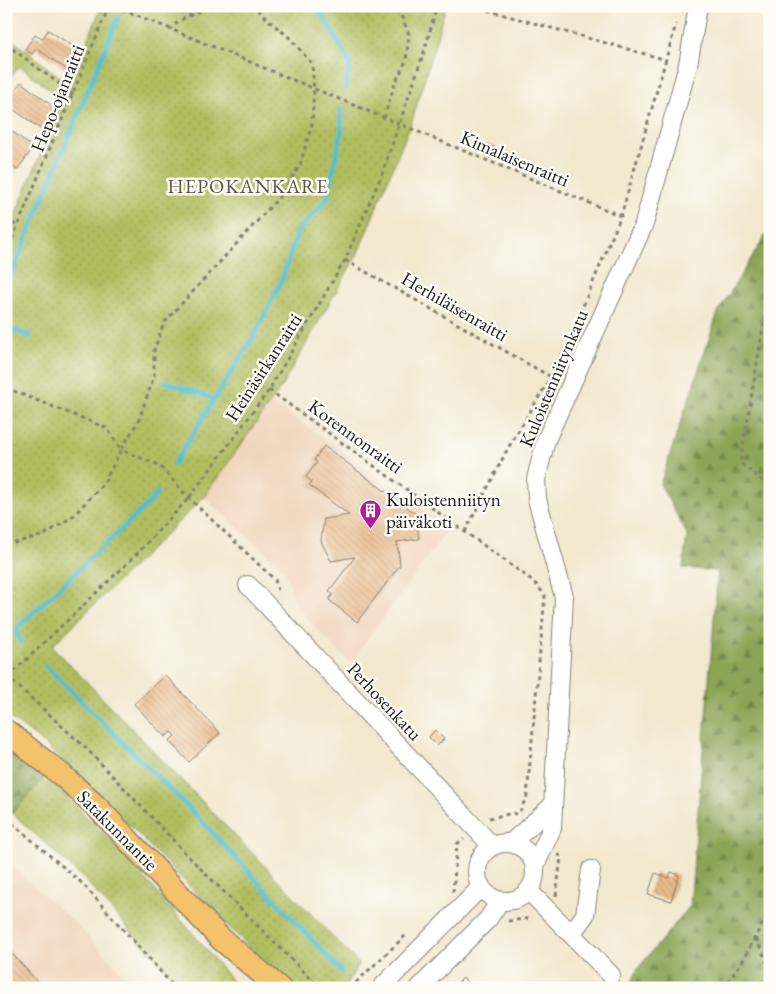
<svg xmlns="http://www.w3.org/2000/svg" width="776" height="994" font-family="'EB Garamond',serif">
<defs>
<pattern id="grass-dots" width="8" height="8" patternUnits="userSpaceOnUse" patternTransform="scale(1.25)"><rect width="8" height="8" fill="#b1bd5f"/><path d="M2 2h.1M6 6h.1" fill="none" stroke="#98a252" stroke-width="1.8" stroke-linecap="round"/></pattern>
<pattern id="forest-firs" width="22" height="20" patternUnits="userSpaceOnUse" patternTransform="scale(1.25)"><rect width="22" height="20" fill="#8ca456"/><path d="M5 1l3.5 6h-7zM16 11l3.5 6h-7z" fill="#728546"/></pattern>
<pattern id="building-back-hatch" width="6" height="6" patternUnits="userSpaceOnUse" patternTransform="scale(1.25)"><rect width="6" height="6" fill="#e8ba8a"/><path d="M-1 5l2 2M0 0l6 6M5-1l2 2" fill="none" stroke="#c69f76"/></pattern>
</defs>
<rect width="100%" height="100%" fill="#fdfcf7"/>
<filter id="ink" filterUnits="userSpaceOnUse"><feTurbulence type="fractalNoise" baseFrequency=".02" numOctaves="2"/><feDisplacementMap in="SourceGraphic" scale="10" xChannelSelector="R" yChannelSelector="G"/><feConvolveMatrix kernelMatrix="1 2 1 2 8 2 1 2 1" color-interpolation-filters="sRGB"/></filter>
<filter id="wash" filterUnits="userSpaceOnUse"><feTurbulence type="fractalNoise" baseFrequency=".0096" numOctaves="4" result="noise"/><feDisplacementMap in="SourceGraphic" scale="20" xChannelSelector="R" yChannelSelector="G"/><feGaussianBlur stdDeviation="1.12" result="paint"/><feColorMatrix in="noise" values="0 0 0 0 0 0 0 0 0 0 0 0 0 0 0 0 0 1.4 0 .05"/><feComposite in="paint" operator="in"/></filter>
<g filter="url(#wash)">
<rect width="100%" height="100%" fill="#f1e8ce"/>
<g fill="#f0d5bc">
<polygon points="272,402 449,528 350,663 297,608 285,570 204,497"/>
<polygon points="6,861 81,929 136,988 6,988"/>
</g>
<g fill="url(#grass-dots)" stroke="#666c3e">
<polygon points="102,6 446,6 412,121 357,255 280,389 204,497 52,646 359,964 344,988 289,988 89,784 36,737 6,715 6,237 63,100 20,66 6,82 6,35 69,84"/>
<path d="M45 776C115 841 177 914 238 988H182L84 879 12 813Z"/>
</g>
<g fill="url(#forest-firs)" stroke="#546039">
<polygon points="770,228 770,988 628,988 639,967 690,906 718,571 683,568 687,534 660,484 718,312"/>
<polygon points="6,749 45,776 12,813 6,809"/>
</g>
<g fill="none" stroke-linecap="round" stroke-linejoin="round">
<g stroke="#53bfcd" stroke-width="5">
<polyline points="310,6 323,16 350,63 345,89"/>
<polyline points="6,287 118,18"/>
<polyline points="6,328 31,336"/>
<polyline points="166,382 215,399"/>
<polyline points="174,464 254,336 281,282 298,231 327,199 342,129 340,109"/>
<polyline points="21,642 17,635 18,627 152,500 157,492"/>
<polyline points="46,666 193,812 342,972"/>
</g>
</g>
<g id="blocks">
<g fill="url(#building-back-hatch)">
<polygon points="48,30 79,50 66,69 36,48 32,54 25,49 35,35 42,39"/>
<polygon points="21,82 56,109 42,130 6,104"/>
<polygon points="6,126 33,148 17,170 6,162"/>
<polygon points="486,144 496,148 494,155 483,151"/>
<polygon points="324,446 416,514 419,539 397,542 400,565 357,622 329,600 333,594 329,591 355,557 331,561 321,541 324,519 349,515 309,485 312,482 306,477 317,462 314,460"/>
<polygon points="165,675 220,733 189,762 169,741 175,736 171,732 165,737 134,704"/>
<polygon points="435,730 444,739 437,746 429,737"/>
<polygon points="671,872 679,875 671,901 648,894 655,873 669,878"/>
<polygon points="6,947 43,988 6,988"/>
<polygon points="463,978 473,988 453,988"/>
</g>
</g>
</g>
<g filter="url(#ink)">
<use href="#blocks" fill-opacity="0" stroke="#868275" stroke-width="1"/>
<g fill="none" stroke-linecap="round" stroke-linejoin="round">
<defs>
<g id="minor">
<polyline points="248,585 492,846"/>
<circle cx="506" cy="872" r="29"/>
<polyline points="511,843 552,806"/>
<polyline points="535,866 552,828 564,597 537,499 536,479 546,440 644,224 688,65 698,6"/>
<polyline points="529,891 611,975"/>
<polyline points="571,934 585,915 591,870"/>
<polyline points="381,988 481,887"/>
<polyline points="419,988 488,919 500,901"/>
</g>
<polyline id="major" points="6,731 63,776 98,808 221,939 279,988"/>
</defs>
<use href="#minor" stroke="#868275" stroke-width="20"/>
<use href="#major" stroke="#868275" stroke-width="25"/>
<g stroke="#868275" stroke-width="3" stroke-dasharray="4 4" stroke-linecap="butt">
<polyline points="115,6 621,216"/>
<polyline points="472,6 667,60"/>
<polyline points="169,30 179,21 210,6"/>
<polyline points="6,44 74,95"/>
<polyline points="384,118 395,83 406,61 409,34 397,6"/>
<polyline points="6,218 18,227"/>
<polyline points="6,254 109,6"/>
<polyline points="345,260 551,377"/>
<polyline points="770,308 765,317 740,463 770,486"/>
<polyline points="6,388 107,428 121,450 139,420 154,376 154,350 164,323 282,194 300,165 312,124 314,89 312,64 290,38 261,14 257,6"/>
<polyline points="269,390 533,581 545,595 527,796 520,811"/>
<polyline points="465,532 508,448 551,377 566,346 621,216 676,24"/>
<polyline points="6,545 44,535 73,516 104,483 121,450 159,465 189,498 275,580 278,590"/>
<polyline points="7,676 87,749 191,859 320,988"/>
<polyline points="8,677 133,558 189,498 269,390 345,260 382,174 424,52 437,6"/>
<polyline points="6,818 83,884 175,988"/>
<polyline points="489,818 514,813 517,816"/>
<polyline points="453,892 457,844 464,839"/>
<polyline points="556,896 561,857 558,854"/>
<polyline points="508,921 532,918"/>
<polyline points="756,938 767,962 770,962"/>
<polyline points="350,988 406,935"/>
<polyline points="723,988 742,962 770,909"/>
</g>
<use href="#minor" stroke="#fff" stroke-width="18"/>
<use href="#major" stroke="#f3c26a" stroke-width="22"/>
</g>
</g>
<defs>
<symbol id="building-pin" viewBox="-11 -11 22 30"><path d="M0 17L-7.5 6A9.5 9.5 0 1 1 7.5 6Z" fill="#b5179e" stroke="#fdfcf7"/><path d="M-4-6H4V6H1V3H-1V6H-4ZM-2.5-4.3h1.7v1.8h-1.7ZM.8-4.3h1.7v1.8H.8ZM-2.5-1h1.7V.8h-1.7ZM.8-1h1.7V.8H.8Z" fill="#fff"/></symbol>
</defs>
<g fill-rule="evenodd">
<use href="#building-pin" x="358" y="498" width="25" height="34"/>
</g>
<g text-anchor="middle" stroke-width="5" stroke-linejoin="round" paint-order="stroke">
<g font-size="19" fill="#1c1c1c" stroke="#fdfcf7">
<text transform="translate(57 98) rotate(-68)" y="7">Hepo-ojanraitti</text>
<text transform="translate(515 158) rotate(23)" y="7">Kimalaisenraitti</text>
<text transform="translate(455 306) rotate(30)" y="7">Herhiläisenraitti</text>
<text transform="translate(263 367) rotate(-57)" y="7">Heinäsirkanraitti</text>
<text transform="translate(553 378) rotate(-67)" y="7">Kuloistenniitynkatu</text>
<text transform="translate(356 436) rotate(36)" y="7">Korennonraitti</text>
<text transform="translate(385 701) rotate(47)" y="7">Perhosenkatu</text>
<text transform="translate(118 830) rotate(45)" y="7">Satakunnantie</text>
</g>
<g font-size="19" fill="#1c1c1c" stroke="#fdfcf7" text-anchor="start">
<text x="386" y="506">Kuloistenniityn<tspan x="386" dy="22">päiväkoti</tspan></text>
</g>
<g font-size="20" letter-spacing="1" fill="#635342" stroke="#fdfcf7">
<text x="248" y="193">HEPOKANKARE</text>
</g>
</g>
<rect width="776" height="994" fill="none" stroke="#fdfcf7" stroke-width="25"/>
</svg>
